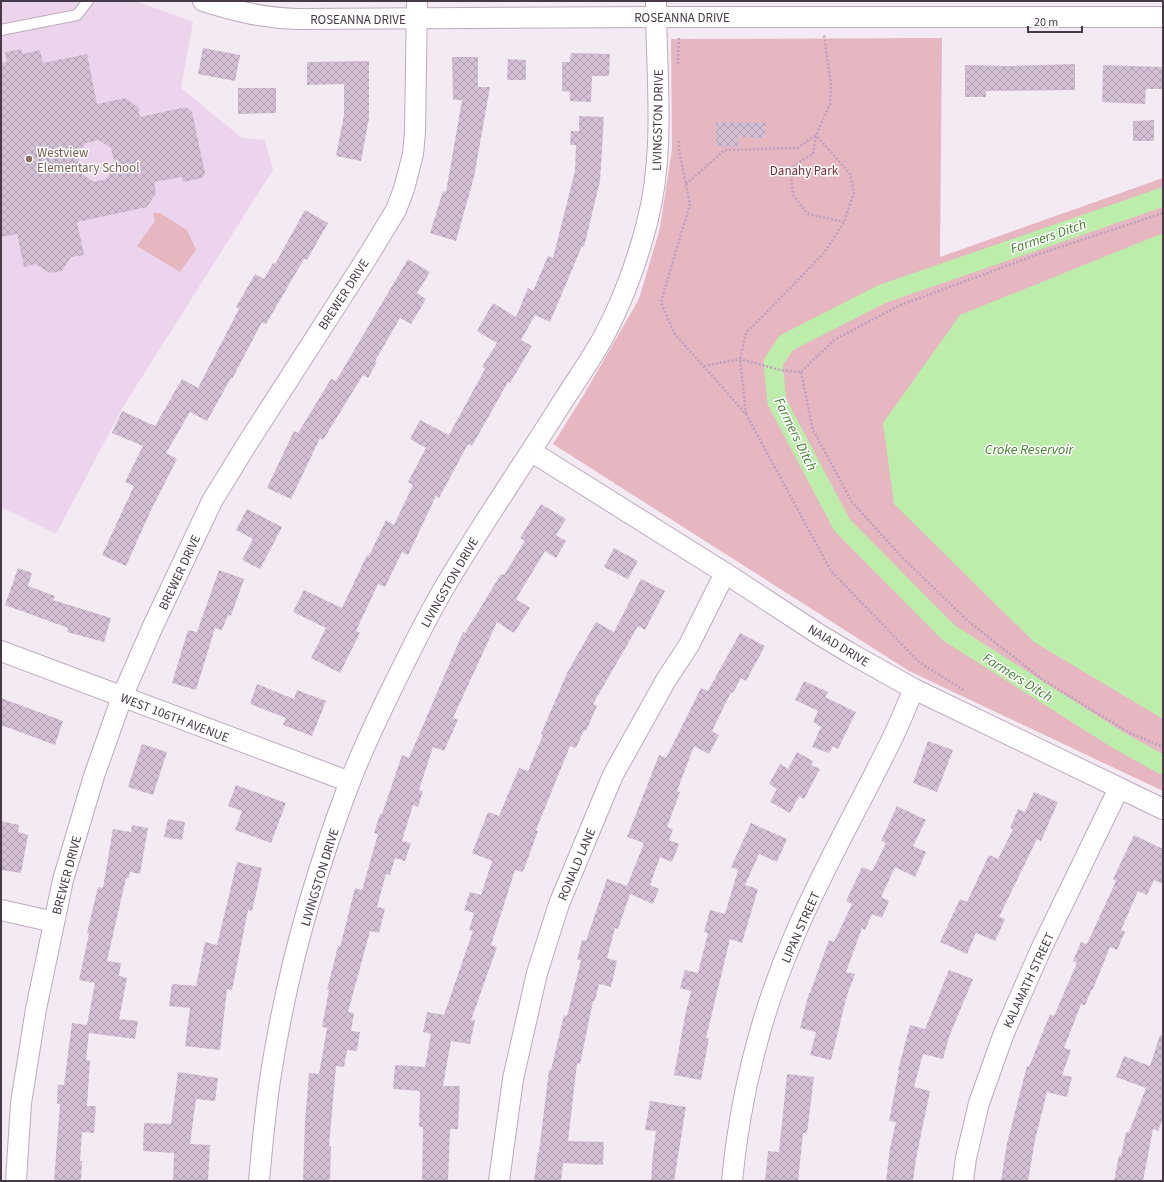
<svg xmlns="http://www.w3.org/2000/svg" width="1164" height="1182" font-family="'Source Sans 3',sans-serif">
<defs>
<pattern id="building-cross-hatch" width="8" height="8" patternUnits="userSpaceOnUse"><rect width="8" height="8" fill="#d4c0d5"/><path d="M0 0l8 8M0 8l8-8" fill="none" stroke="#ae9daf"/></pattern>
</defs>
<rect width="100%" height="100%" fill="#f4eaf4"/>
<polygon fill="#ecd5ec" points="1,1 136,1 193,22 181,88 242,138 265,140 273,170 123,407 56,534 1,507"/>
<g fill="#e6b6c1">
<polygon points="942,38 940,257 1163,178 1163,791 909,671 553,444 583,396 639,299 660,228 672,149 671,39"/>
<polygon points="153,213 160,213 187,230 196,250 180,272 137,246 155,221"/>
</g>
<polygon fill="#bcedab" points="1163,233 1163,719 1034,642 894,504 883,423 960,315"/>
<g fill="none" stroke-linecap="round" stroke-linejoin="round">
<polyline stroke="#bcedab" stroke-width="19" points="1163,197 882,294 786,343 773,363 777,402 842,525 949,633 1118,740 1163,765"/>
</g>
<g fill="url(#building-cross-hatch)" fill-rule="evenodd">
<polygon points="203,48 240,55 235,81 198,74"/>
<path d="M21 49 22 54 40 50 43 63 87 54 97 104 125 98 138 107 140 117 186 107 192 112 205 173 202 178 183 182 182 177 154 182 156 193 147 207 77 222 84 255 71 257 62 271 50 273 35 264 24 267 17 234 1 237V63L7 62 5 52ZM99 140 111 148 115 166 106 179 94 182 81 173 78 154 86 143Z"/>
<polygon points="571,53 610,54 609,76 592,76 591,102 570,101 570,92 562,91 562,62 570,62"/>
<polygon points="452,57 478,57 478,87 490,87 474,177 456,241 430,233 443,191 446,192 462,100 453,100"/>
<polygon points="508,59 526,60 526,80 507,80"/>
<polygon points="369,61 369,118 361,161 336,156 344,115 344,84 307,85 307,62"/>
<polygon points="1075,64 1075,90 986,91 986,97 965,97 965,65 1009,66"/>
<polygon points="1103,65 1163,67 1163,89 1146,89 1145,104 1102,102"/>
<polygon points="238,88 276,88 276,113 238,114"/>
<polygon points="579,116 604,117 600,181 584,247 582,246 550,322 535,315 521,340 532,346 510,383 508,382 472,446 468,444 439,498 436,496 408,555 402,552 385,587 378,584 356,631 360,633 340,673 311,658 326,628 293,612 304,590 342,608 367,555 369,556 386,520 394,525 413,485 408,482 426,448 410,439 420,420 449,435 485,369 482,367 497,343 477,331 493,303 516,317 528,288 533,291 548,256 553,258 575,171 576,145 570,145 571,131 579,131"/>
<polygon points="1154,120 1154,141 1133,141 1133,121"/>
<polygon points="716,122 766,123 765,138 738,137 738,147 716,146"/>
<polygon points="305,210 328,223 307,260 304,259 266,324 262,322 232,379 231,378 207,421 190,412 166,453 177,459 151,510 126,566 102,555 134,486 125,482 143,446 112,433 122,411 155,426 182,379 198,388 239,309 236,307 255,274 264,279 273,263 275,264"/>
<polygon points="408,259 430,272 417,293 426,299 411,324 400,318 375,361 377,362 368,378 363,375 323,440 320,438 291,499 267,488 294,431 298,433 331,379 336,381"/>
<polygon points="541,504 566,519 556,535 566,541 556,558 545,551 516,599 530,608 514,633 497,622 453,718 458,720 444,751 433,747 419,790 423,791 418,807 413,805 402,841 411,843 405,861 395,858 390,875 386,874 377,907 385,909 379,933 370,931 348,1012 354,1013 351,1031 360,1032 357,1051 347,1050 344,1067 336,1066 329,1146 331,1146 330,1181 303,1181 305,1122 309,1073 319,1074 327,1028 322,1027 329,990 327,990 338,946 340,947 355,888 362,890 378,834 374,833 380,814 382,814 402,755 409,758 463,632 465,633 501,574 504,575 525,541 520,538"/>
<polygon points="247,509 282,527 260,569 242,560 253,539 236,530"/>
<polygon points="614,548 638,561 628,579 604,567"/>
<polygon points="18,568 32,573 28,586 55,596 53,600 111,618 104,642 67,632 68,628 5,605"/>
<polygon points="219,570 244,579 231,616 228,615 222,630 215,628 196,690 172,683 188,630 197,632"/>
<polygon points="641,579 665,591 645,630 638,626 593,704 597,706 586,731 584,730 576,748 570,746 536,830 538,831 523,872 515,870 491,945 497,947 471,1020 475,1020 470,1044 451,1041 443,1086 460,1086 458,1129 450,1129 448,1181 422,1181 423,1127 419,1127 420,1091 393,1089 395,1065 425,1067 431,1034 423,1032 427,1012 444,1015 473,931 469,930 474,913 464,910 470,892 481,895 492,861 472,853 488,812 499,816 519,768 528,771 543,735 541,734 567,673 596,622 614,632"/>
<polygon points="740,633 765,646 746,681 741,678 733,693 731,692 712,731 719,735 709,754 694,746 677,791 680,792 667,827 673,829 669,840 679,844 672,862 660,857 650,885 659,889 653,904 630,894 618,929 615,928 607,958 617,961 611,987 599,984 595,1001 593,1001 580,1064 577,1063 568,1141 604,1142 603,1165 563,1163 561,1181 534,1181 538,1152 539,1152 549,1070 551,1070 564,1015 567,1016 581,960 577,960 582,940 586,941 607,879 627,886 644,843 627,837 659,755 666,758 701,688 708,691"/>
<polygon points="804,681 828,692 825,697 856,712 838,749 833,746 829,753 812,747 821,727 813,722 818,711 795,700"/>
<polygon points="257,684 294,699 297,690 326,701 312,736 283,725 286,718 250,704"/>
<polygon points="1,698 63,721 55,745 1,725"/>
<polygon points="928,741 953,750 937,792 913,783"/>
<polygon points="142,744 167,752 153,795 128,787"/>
<polygon points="797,752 813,761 811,765 820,769 804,799 799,796 790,813 770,802 777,789 769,784 780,764 788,769"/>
<polygon points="236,785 286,803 271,843 235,830 242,811 228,806"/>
<polygon points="1034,792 1058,802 1041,841 1037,839 999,917 1005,919 995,941 976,933 967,954 940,942 960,899 967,902 989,855 998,859 1013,829 1010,828 1018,809 1025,812"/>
<polygon points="897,806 926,820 913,846 926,852 915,877 895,867 881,897 889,901 882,918 872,914 865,930 862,928 846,972 855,974 847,995 831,1060 810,1055 816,1032 800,1028 809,993 810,993 829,940 834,942 852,904 846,901 862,867 872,871 886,843 881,841"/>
<polygon points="168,819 185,822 182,840 164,837"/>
<polygon points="1,821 19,825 18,832 28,835 21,873 1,870"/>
<polygon points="751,823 787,839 777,862 759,854 745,885 758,889 742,943 730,939 706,1038 709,1038 701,1080 674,1075 685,1016 691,991 680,988 685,970 698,973 708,933 704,932 710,910 725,914 738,870 731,867"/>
<polygon points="132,825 148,828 140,874 130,872 129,878 126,878 107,961 121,963 119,976 127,978 119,1019 138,1021 135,1039 89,1033 86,1060 90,1060 87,1106 96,1106 94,1133 82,1132 80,1161 82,1161 81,1181 54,1181 60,1104 57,1104 58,1085 64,1085 72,1023 87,1025 95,983 79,980 89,934 87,933 98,887 103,888 113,829 131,832"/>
<polygon points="1134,835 1163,849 1163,884 1154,880 1147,895 1138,891 1121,930 1125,932 1117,950 1110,947 1093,989 1092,989 1085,1005 1081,1004 1064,1048 1071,1050 1062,1075 1072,1077 1067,1097 1047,1092 1035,1140 1028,1181 1001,1181 1007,1143 1027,1066 1029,1067 1050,1014 1054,1016 1077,963 1073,961 1081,942 1087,944 1116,881 1113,879"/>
<polygon points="237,862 262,868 252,911 248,910 232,990 227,989 220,1050 185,1046 190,1008 169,1006 172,984 196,986 205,942 217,945"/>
<polygon points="949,970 973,979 949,1037 943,1059 923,1054 914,1087 930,1091 916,1159 913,1181 886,1181 890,1148 896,1122 889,1121 899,1070 898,1070 910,1025 925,1029"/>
<polygon points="1160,1035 1163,1036 1163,1118 1158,1131 1153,1129 1143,1181 1114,1181 1119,1155 1121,1156 1126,1132 1129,1132 1146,1088 1116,1077 1124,1056 1150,1066"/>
<polygon points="178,1072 218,1078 215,1101 196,1099 190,1144 210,1145 208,1181 173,1181 174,1153 143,1151 144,1123 171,1124"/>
<polygon points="787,1074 814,1077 807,1133 803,1133 798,1181 765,1181 768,1151 779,1152"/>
<polygon points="650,1101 686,1107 674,1181 651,1181 653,1153 656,1131 645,1130"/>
</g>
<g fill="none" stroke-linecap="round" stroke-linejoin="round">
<defs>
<polyline id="service" points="1,30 77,15 88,1"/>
<g id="minor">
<path d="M203 1C235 11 263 18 297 19L656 17H1163"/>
<polyline points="532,452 725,573 820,635 850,653 914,689 1163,809"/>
<polyline points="1,651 350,782"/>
<polyline points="1,910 54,922"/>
<polyline points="16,1181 21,1103 36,1009 63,880 94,776 122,697 153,626 212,501 247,444 368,256 396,210 404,189 413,154 415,132 417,1"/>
<path d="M259 1181C262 1147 265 1113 270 1080 285 980 313 879 349 784 364 745 383 706 402 668 417 638 432 607 450 578 486 518 526 460 563 401 577 379 592 358 604 336 623 300 637 262 647 223 666 150 656 75 656 1"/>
<polyline points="499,1181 513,1079 537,973 559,904 613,775 666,680 689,645 725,573"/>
<path d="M732 1181C740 1098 760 1016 793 939 820 874 856 812 887 749 897 730 905 709 914 689"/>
<polyline points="963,1181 966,1158 979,1103 1004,1033 1042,947 1119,788"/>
</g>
</defs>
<use href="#service" stroke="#bcaabc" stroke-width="12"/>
<use href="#minor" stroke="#bcaabc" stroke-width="22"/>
<g stroke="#bf9fc0" stroke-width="2.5" stroke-dasharray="2 2" stroke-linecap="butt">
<polyline points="678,64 679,36"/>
<polyline points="816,136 813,154 790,168 793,195 808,214 844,222"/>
<polyline points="679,141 679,150 690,204 661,302 674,333 746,414 831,571 919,662 965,691"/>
<polyline points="686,184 725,150 798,148 816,135 830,104 831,85 824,35"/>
<polyline points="704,366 740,359 780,370 801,372 834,340 898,306 1036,255 1163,213"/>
<polyline points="801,372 813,430 852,502 901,556 968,621 1043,680 1128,732 1163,747"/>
<polyline points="746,414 740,359 746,333 824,253 844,222 854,193 850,174 816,135"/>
</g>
<use href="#service" stroke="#fff" stroke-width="10"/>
<use href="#minor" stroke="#fff" stroke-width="20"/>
</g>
<circle fill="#8d6e63" stroke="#fff" stroke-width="1.5" cx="29" cy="159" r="4"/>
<g text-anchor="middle" stroke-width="3" stroke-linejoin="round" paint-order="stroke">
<g font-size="13" fill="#473948" stroke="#fff">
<text x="682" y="22">ROSEANNA DRIVE</text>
<text x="358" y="24">ROSEANNA DRIVE</text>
<text transform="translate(657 120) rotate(-89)" y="5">LIVINGSTON DRIVE</text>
<text transform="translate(343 294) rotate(-57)" y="5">BREWER DRIVE</text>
<text transform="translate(179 572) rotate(-65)" y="5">BREWER DRIVE</text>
<text transform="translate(449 582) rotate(-60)" y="5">LIVINGSTON DRIVE</text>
<text transform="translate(839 645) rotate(31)" y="5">NAIAD DRIVE</text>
<text transform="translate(175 717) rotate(21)" y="5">WEST 106TH AVENUE</text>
<text transform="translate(576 864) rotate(-67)" y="5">RONALD LANE</text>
<text transform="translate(66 875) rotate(-75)" y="5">BREWER DRIVE</text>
<text transform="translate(319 877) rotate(-73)" y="5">LIVINGSTON DRIVE</text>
<text transform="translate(800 927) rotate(-66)" y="5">LIPAN STREET</text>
<text transform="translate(1028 980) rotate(-65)" y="5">KALAMATH STREET</text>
</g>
<g font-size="13" fill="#785e54" stroke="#fff" text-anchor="start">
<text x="37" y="157">Westview<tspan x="37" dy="15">Elementary School</tspan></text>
</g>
<g font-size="13" fill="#772e32" stroke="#fff">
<text x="804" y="175">Danahy Park</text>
</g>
<g font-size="14" font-style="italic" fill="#41802c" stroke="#fff">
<text transform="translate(1048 236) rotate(-19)" y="5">Farmers Ditch</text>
<text transform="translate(796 434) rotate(64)" y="5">Farmers Ditch</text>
<text x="1029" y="454">Croke Reservoir</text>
<text transform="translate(1018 677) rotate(32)" y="5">Farmers Ditch</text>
</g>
</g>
<rect width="1164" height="1182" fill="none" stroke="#473948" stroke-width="4"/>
<path d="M1028 26v6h54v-6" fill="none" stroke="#473948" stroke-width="2"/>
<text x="1034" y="26" font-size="12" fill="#473948" stroke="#ffffff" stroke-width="3" paint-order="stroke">20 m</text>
</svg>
